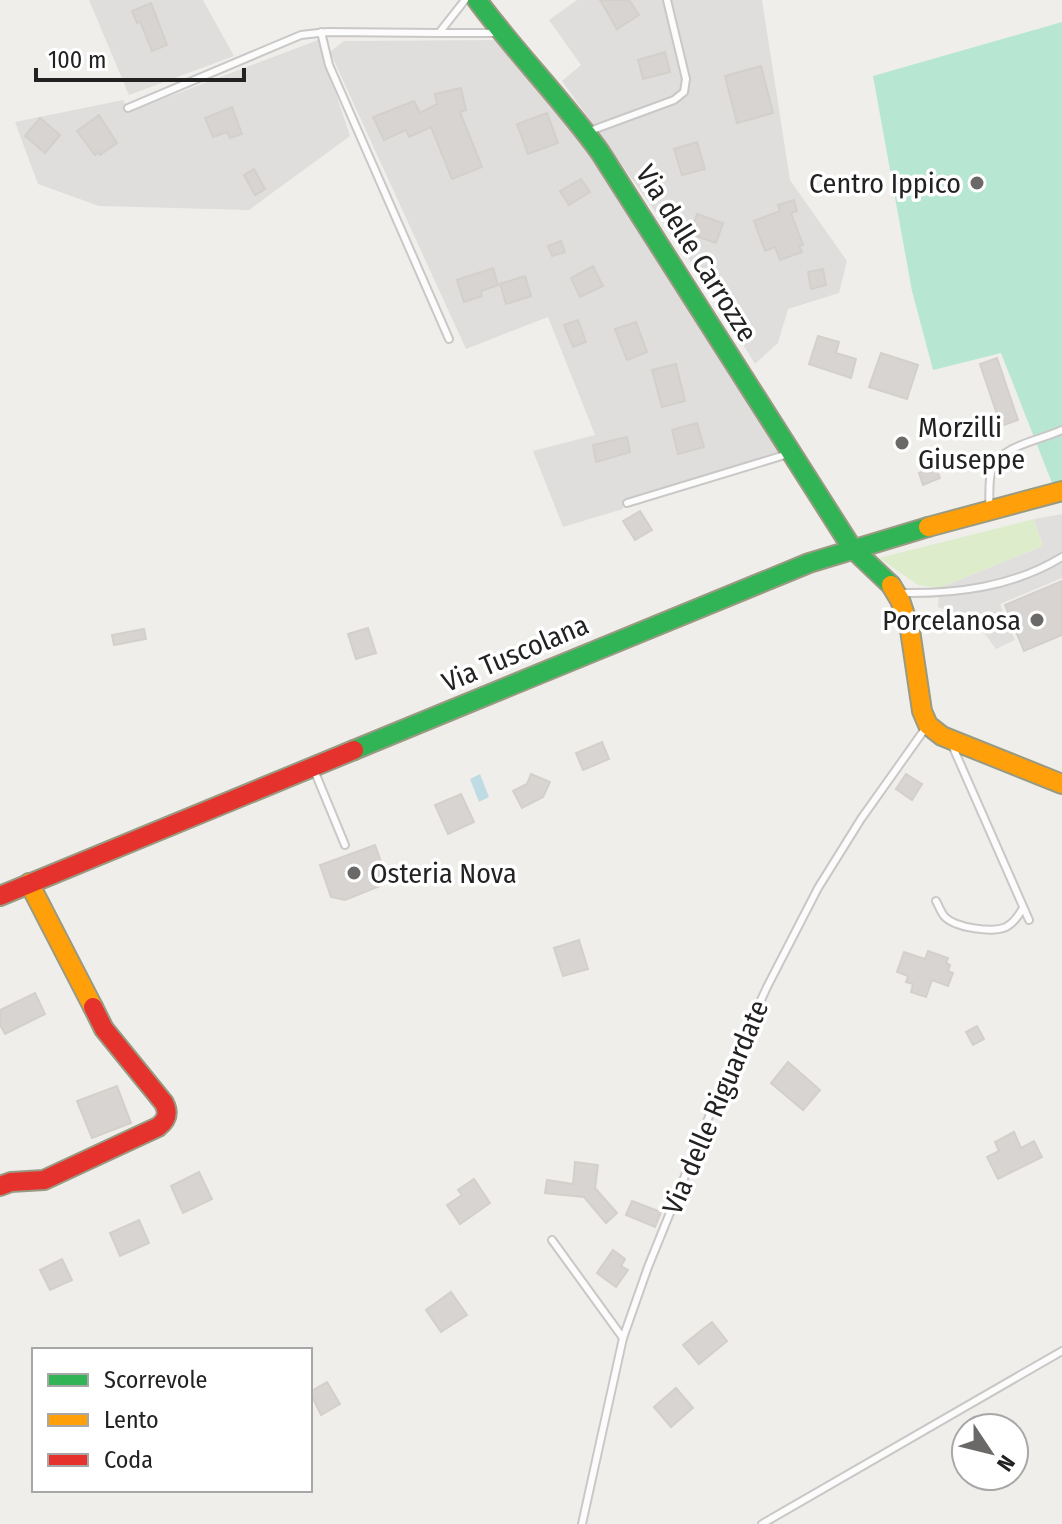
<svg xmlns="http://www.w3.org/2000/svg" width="1062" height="1524" font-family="'Fira Sans Condensed',sans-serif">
<rect width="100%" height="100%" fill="#f0eeeb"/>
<g fill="#dfdedc">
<polygon points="89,0 203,0 234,56 129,95"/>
<polygon points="577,0 762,0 790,180 847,261 839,293 788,309 778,343 755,364 701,276 562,81 581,65 549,20"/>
<polygon points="318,40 350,136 249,210 99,206 38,184 15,122 123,100 131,111"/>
<polygon points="501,40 548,93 597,160 782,451 623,501 623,509 563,527 533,451 595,435 548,317 466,349 330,52 344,41"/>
</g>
<polygon fill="#ddeccb" points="1034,519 1043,546 939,588 918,585 879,558"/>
<polygon fill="#b7e6d2" points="1062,22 1062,481 1052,483 1001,353 933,370 912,291 873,76"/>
<polygon fill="#e0dfde" points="1062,514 1062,578 1000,604 1015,640 996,649 979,626 938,607 939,588 1043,546 1034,519"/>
<polygon fill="#bfdbe3" points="480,774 489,797 479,802 470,779"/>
<g fill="#d7d4d2" stroke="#d3d0cc" stroke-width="2">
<polygon points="600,0 629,0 639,15 617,29"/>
<polygon points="151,3 167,45 152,51 140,21 137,23 132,11"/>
<polygon points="665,52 670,72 643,79 638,60"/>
<polygon points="761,66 773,113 737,123 725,76"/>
<polygon points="461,88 466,110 460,112 482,167 452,179 431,127 409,137 406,130 384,140 373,117 414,101 420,113 437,104 435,94"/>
<polygon points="232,107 242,134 230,138 227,132 213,137 205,118"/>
<polygon points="547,113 558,143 528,154 517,124"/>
<polygon points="99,115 117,143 100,155 99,152 95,155 77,131"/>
<polygon points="40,118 60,135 45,153 25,136"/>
<polygon points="697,142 705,169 682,175 674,149"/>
<polygon points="254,169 265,189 255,195 244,175"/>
<polygon points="581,179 590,192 569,205 560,191"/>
<polygon points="794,200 797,211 791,213 803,245 799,246 802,252 780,260 775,247 765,251 754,221 780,211 778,205"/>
<polygon points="697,214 723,223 716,243 690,234"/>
<polygon points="561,241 565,252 552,256 548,246"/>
<polygon points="593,266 603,286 580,297 571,278"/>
<polygon points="493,268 498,285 481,291 482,296 464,302 457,280"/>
<polygon points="823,269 826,285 811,289 808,272"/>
<polygon points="525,276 531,296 506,304 500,284"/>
<polygon points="578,320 586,342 573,347 564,325"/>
<polygon points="636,322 647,352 627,360 615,329"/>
<polygon points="818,336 839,342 836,353 856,359 851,378 809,364"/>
<polygon points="881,353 918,365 907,399 869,387"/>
<polygon points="997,358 1018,420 1001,426 980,364"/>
<polygon points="676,364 685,401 662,407 652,370"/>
<polygon points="697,423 704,447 678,454 672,430"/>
<polygon points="627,437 630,452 596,462 593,445"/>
<polygon points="935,466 940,478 923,485 919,473"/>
<polygon points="640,511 652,530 635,540 623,521"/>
<polygon points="1062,581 1062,635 1024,651 1005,605"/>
<polygon points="368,628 376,653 356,659 348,634"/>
<polygon points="144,629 146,639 114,645 112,635"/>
<polygon points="602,742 609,759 583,770 576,753"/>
<polygon points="531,774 550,782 543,797 522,808 513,791 527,784"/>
<polygon points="906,774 922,784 912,800 896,789"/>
<polygon points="461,794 474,822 448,834 435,805"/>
<polygon points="375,845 386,876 380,886 345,900 331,897 320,865"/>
<polygon points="579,940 588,969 563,976 554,948"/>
<polygon points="928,951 948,958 946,963 950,965 948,971 953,973 948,986 932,980 926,997 911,992 913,984 906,982 908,976 897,972 904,952 925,959"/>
<polygon points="35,993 45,1014 5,1034 0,1025 0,1010"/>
<polygon points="977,1026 984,1039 973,1045 966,1032"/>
<polygon points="788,1062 820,1090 803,1110 771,1083"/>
<polygon points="117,1086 131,1123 92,1138 77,1101"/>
<polygon points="1014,1132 1021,1148 1034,1141 1042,1157 998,1179 987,1157 999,1151 995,1142"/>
<polygon points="575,1162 598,1165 595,1188 617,1213 606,1223 584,1197 545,1193 547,1180 573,1184"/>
<polygon points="199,1172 212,1199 183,1213 171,1186"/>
<polygon points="474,1179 490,1203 460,1224 447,1205 462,1195 458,1190"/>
<polygon points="632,1201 661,1212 655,1227 626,1215"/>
<polygon points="139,1220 149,1243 120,1256 110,1233"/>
<polygon points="613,1250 625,1259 621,1266 628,1270 616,1287 597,1273"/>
<polygon points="62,1259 72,1280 50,1290 40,1270"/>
<polygon points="451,1292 467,1315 441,1332 426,1310"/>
<polygon points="712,1322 727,1341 699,1364 683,1345"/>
<polygon points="327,1382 340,1404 321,1415 310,1392"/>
<polygon points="676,1388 693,1408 671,1427 654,1407"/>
</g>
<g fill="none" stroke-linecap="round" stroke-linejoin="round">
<defs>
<g id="lane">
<polyline points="321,32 329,65 449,339"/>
<polyline points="439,33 496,33"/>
<polyline points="128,108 301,35 327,32 439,33 465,0"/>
<polyline points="587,132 674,100 684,92 686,79 667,0"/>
<polyline points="627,503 788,454"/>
<path d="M989 507C990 495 988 480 992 469 1001 445 1042 440 1062 430"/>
<path d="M900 593C956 594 1013 587 1062 557"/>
<polyline points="952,745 1029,920"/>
<polyline points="314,770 345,845"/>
<path d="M936 901C939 906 941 913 945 917 956 928 993 933 1006 927 1014 923 1019 915 1023 908"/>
<polyline points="552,1240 623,1338"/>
<polyline points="582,1524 623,1338 648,1267 719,1092 767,987 818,888 861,819 927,726"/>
<polyline points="762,1524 1062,1351"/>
</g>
<g id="fast">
<path d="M477 0C516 53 562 99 600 152L852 548 891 585"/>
<polyline points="354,750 809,563 928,527"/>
</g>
<g id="slow">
<polyline points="928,527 1062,491"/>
<polyline points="891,585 900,600 910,630 922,711 928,725 942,736 1062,784"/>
<polyline points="29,883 93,1007"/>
</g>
<g id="jam">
<polyline points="0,896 354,750"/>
<path d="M0 1186 11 1182 44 1180 158 1127C167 1120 169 1113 164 1103L104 1029 93 1007"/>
</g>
</defs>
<use href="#lane" stroke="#c9c8c7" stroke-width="10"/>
<use href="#fast" stroke="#999a82" stroke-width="22"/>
<use href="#slow" stroke="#999a82" stroke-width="22"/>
<use href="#jam" stroke="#999a82" stroke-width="22"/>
<use href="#lane" stroke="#fdfcfc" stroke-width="6"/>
<use href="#fast" stroke="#30b455" stroke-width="18"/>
<use href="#slow" stroke="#ff9f0a" stroke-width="18"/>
<use href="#jam" stroke="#e5322d" stroke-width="18"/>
</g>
<g fill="#6a6968" stroke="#fff" stroke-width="3">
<circle cx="977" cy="183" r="8"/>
<circle cx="902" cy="443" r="8"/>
<circle cx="1037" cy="620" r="8"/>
<circle cx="354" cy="873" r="8"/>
</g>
<g text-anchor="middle" stroke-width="7" stroke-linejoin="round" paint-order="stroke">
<g font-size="28" fill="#222" stroke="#fff" text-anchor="end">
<text x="961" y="193">Centro Ippico</text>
<text x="918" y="437" text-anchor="start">Morzilli<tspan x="918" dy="32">Giuseppe</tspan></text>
<text x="1021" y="630">Porcelanosa</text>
<text x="370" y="883" text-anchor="start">Osteria Nova</text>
</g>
<g font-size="28" fill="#222" stroke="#fff">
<text transform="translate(697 253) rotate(58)" y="10">Via delle Carrozze</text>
<text transform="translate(515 653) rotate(-23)" y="10">Via Tuscolana</text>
<text transform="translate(715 1107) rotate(-67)" y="10">Via delle Riguardate</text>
</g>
</g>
<rect x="32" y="1348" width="280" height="144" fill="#ffffff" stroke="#a7a7a7" stroke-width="2"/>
<rect x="48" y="1374" width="40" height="12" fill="#30b455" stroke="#a7a7a7" stroke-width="2"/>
<text x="104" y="1388" font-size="24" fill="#222222">Scorrevole</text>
<rect x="48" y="1414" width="40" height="12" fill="#ff9f0a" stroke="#a7a7a7" stroke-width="2"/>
<text x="104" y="1428" font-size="24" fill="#222222">Lento</text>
<rect x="48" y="1454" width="40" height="12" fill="#e5322d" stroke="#a7a7a7" stroke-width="2"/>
<text x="104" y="1468" font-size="24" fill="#222222">Coda</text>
<g transform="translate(990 1452) rotate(125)"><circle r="38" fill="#ffffff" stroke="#a7a7a7" stroke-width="2"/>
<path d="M0-6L14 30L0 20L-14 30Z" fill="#6a6968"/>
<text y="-12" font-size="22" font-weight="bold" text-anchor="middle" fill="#222222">N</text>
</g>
<path d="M36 68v12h208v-12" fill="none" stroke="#222222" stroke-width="4"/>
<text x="48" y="68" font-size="24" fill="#222222" stroke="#ffffff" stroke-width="6" paint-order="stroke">100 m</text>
</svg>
